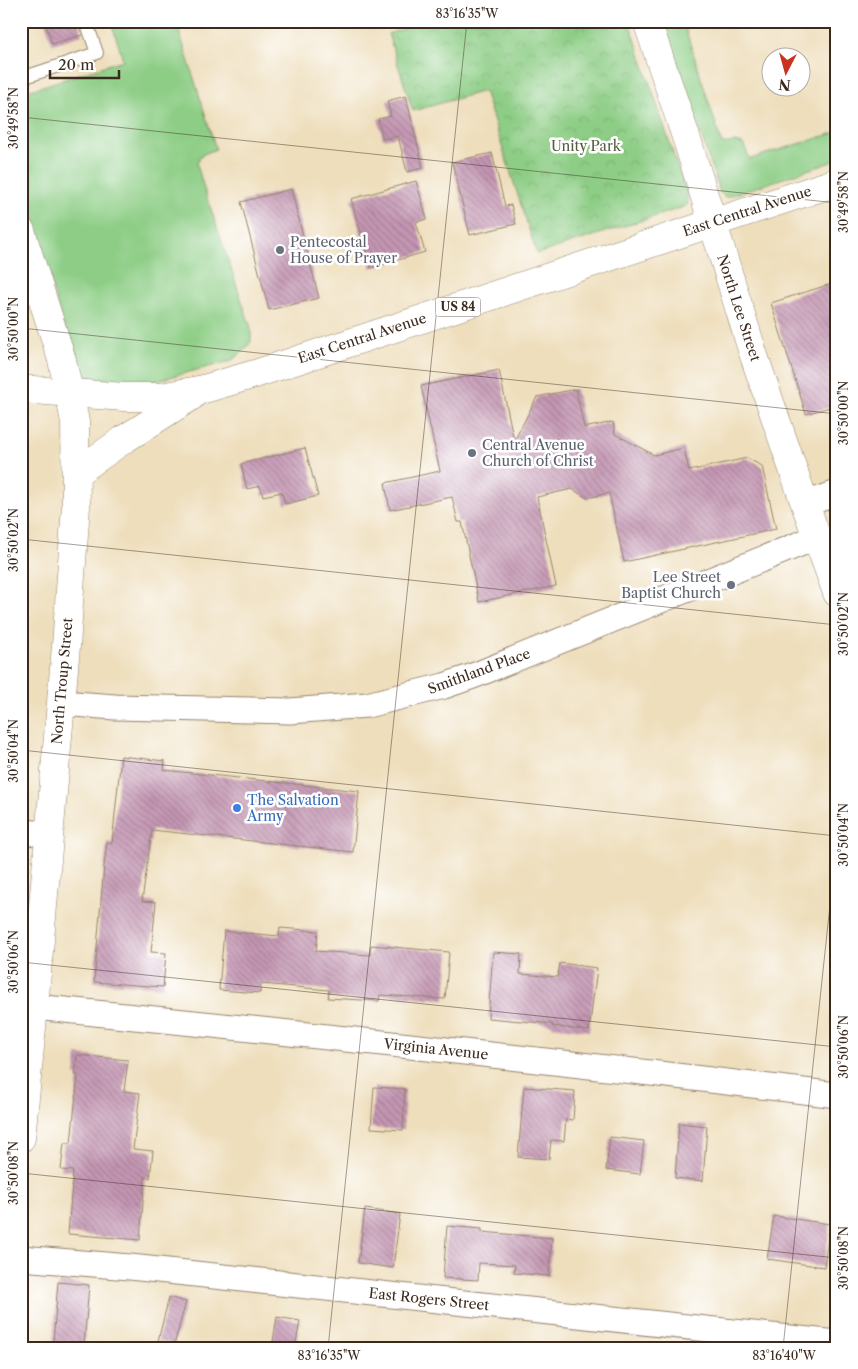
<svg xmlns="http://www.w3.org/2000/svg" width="858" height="1369" font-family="'Libre Caslon Text',serif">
<defs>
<pattern id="park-crowns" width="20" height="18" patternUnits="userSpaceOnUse" patternTransform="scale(1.25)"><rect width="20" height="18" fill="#8dcd85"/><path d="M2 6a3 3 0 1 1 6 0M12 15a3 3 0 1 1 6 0" fill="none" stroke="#7bb072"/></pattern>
<pattern id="building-back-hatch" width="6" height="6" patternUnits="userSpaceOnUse" patternTransform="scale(1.25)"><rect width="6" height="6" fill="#c496b3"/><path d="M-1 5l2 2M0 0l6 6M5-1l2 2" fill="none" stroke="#a07b91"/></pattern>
</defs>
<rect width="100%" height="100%" fill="#fff"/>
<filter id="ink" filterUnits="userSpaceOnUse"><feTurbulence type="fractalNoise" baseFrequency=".02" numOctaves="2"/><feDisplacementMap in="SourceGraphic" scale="10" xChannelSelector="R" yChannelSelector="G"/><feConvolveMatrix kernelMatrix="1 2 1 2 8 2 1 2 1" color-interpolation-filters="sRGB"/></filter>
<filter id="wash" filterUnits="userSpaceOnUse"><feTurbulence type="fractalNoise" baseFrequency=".0096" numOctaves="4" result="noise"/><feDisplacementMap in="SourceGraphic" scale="20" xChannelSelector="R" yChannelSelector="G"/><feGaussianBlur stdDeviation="1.12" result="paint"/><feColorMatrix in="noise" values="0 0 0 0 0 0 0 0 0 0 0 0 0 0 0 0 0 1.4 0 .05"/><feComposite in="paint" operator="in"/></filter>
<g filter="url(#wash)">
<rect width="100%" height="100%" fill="#eedebc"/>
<g fill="#8dcd85" stroke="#647c52">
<polygon points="111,21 176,21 216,149 201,155 197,164 204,189 251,328 251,342 242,352 231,361 148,383 122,382 91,378 82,372 75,361 21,189 21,93 123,60"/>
<polygon points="664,21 683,21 722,144 735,142 743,144 750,159 837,132 837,160 733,195 726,197 720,193"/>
</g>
<polygon fill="url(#park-crowns)" stroke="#647c52" points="407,21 629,21 687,195 688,204 684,207 537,254 484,91 413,111 388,34 409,27"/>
<g id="blocks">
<g fill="url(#building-back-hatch)">
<polygon points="45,21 78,21 82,35 52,44"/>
<polygon points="406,96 423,168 407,172 398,136 383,139 378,119 391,116 387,101"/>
<polygon points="492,153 505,206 511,205 516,224 470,235 452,162"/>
<polygon points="416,181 427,219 416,222 425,252 371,268 351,199"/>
<polygon points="291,189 319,298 269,310 241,202"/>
<polygon points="837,282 837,405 806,414 771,303"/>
<polygon points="499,370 514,441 537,397 576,389 584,428 613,422 615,434 654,455 684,448 689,471 747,458 762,466 776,529 624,562 609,493 587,498 572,489 537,497 556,586 479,602 462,522 458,522 452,497 390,510 385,483 440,471 421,386"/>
<polygon points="305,448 318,496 285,504 282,492 263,496 260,486 247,489 241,464"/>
<polygon points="121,756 165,761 164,770 359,791 353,852 152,830 142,901 156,902 151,952 166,953 163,987 94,982 104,866 107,842 112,843"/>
<polygon points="280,928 318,931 316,951 370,955 371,945 449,952 445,999 380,995 379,1001 328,998 329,990 261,984 260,993 219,990 224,931 279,936"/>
<polygon points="493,952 521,954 520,974 558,977 560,963 597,968 589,1031 552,1026 553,1024 488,1018"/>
<polygon points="77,1055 128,1060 124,1091 140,1093 133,1149 153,1151 150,1178 145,1177 140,1240 68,1234 73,1171 61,1170 64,1143 71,1143 78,1075 75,1075"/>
<polygon points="374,1087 405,1089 403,1130 371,1128"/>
<polygon points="524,1087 575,1091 573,1120 566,1119 564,1141 551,1140 549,1159 518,1157"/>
<polygon points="679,1123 707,1126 703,1181 675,1178"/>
<polygon points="610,1137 644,1141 640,1174 606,1170"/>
<polygon points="365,1209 400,1214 393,1268 358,1263"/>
<polygon points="774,1216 830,1224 824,1267 767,1259"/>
<polygon points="447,1226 482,1229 482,1232 552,1238 549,1276 514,1273 515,1265 479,1263 478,1280 443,1278"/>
<polygon points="58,1282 89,1285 84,1345 53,1342"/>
<polygon points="169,1297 186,1302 174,1345 158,1341"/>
<polygon points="277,1317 300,1321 295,1348 272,1348"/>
</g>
</g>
</g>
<g filter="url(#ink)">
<use href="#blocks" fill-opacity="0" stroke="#94846d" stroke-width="1"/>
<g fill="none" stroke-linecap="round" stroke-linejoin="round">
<defs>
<polyline id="service" points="25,77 97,53 86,21"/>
<g id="minor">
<polyline points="805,504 837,493"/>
<polyline points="61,703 115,707 290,711 367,705 444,686 473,676 817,537"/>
<polyline points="21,831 49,835"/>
<path d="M34 1007C302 1033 569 1063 837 1095"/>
<polyline points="21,1258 130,1267 837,1343"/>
</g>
<g id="tertiary">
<polyline points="647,21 688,143 753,353 805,504 837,593"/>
<polyline points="21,231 62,360 69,392 75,422 76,506 66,646 34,1007 21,1138"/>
</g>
<g id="trunk">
<polyline points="21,389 124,397 161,397 204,389 255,374 837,182"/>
<polyline points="76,473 123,440 192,396"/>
</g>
</defs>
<use href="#service" stroke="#94846d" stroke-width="14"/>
<use href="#minor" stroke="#94846d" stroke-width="27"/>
<use href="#tertiary" stroke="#94846d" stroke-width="29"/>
<use href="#trunk" stroke="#94846d" stroke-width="29"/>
<use href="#service" stroke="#fff" stroke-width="12"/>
<use href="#minor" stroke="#fff" stroke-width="25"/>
<use href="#tertiary" stroke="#fff" stroke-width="28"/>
<use href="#trunk" stroke="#fff" stroke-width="28"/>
</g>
</g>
<path fill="none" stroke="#3b2a1e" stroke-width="1" stroke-opacity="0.45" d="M21 117 837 203M21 328 837 414M21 539 837 625M21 750 837 836M21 962 837 1047M21 1173 837 1258M328 1348 467 21M783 1348 837 839"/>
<g fill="#6b7280" stroke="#fff" stroke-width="2">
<circle cx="280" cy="250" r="5"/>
<circle cx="472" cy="453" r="5"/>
<circle cx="731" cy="585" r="5"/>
</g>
<circle fill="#3f7fe0" stroke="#fff" stroke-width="2" cx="237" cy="808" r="5"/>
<g text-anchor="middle" stroke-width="5" stroke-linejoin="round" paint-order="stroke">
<rect fill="#fff" stroke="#766a62" stroke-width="1" x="435.5" y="297.5" width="45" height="19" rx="4"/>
<g font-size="12" font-weight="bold" fill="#3b2a1e">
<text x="458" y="311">US 84</text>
</g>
<g font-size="14" fill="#545b3d" stroke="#fff">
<text x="586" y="151">Unity Park</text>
</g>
<g font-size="14" fill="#3b2a1e" stroke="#fff">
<text transform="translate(747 211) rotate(-18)" y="5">East Central Avenue</text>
<text transform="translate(739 308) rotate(72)" y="5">North Lee Street</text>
<text transform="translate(362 338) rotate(-18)" y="5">East Central Avenue</text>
<text transform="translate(479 671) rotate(-20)" y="5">Smithland Place</text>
<text transform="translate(62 681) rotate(-85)" y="5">North Troup Street</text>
<text transform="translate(436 1049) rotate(6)" y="5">Virginia Avenue</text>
<text transform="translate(429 1299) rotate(6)" y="5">East Rogers Street</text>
</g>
<g font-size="14" fill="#5b616d" stroke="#fff" text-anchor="start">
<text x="290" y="247">Pentecostal<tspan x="290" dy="16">House of Prayer</tspan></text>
<text x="482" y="450">Central Avenue<tspan x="482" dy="16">Church of Christ</tspan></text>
<text x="721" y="582" text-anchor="end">Lee Street<tspan x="721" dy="16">Baptist Church</tspan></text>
</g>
<g font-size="14" fill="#366cbe" stroke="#fff" text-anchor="start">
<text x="247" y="805">The Salvation<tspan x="247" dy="16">Army</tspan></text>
</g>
</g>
<rect width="858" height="1369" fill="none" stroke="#fff" stroke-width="55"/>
<g transform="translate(786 72) rotate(186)"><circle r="24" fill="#ffffff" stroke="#b1aaa5"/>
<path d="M0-4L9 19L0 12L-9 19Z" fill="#c8321e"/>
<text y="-8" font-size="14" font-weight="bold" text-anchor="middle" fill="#3b2a1e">N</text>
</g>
<path d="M50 70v8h69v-8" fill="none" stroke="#3b2a1e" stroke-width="2.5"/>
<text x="58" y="70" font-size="15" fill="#3b2a1e" stroke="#ffffff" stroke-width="4" paint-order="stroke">20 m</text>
<rect x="28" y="28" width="802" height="1314" fill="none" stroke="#3b2a1e" stroke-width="2"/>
<g font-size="12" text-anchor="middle" fill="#3b2a1e">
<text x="467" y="18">83°16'35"W</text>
<text transform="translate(14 118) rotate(-90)" y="4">30°49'58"N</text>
<text transform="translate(844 202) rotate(-90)" y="4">30°49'58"N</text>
<text transform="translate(14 329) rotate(-90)" y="4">30°50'00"N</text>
<text transform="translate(844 413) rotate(-90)" y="4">30°50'00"N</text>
<text transform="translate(14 540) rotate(-90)" y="4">30°50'02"N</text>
<text transform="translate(844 624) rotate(-90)" y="4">30°50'02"N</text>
<text transform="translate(14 751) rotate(-90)" y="4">30°50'04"N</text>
<text transform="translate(844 835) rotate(-90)" y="4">30°50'04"N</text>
<text transform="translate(14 962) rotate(-90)" y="4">30°50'06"N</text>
<text transform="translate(844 1047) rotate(-90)" y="4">30°50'06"N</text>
<text transform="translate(14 1173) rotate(-90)" y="4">30°50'08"N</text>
<text transform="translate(844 1258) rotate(-90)" y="4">30°50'08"N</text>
<text x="329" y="1360">83°16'35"W</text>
<text x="784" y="1360">83°16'40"W</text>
</g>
</svg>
